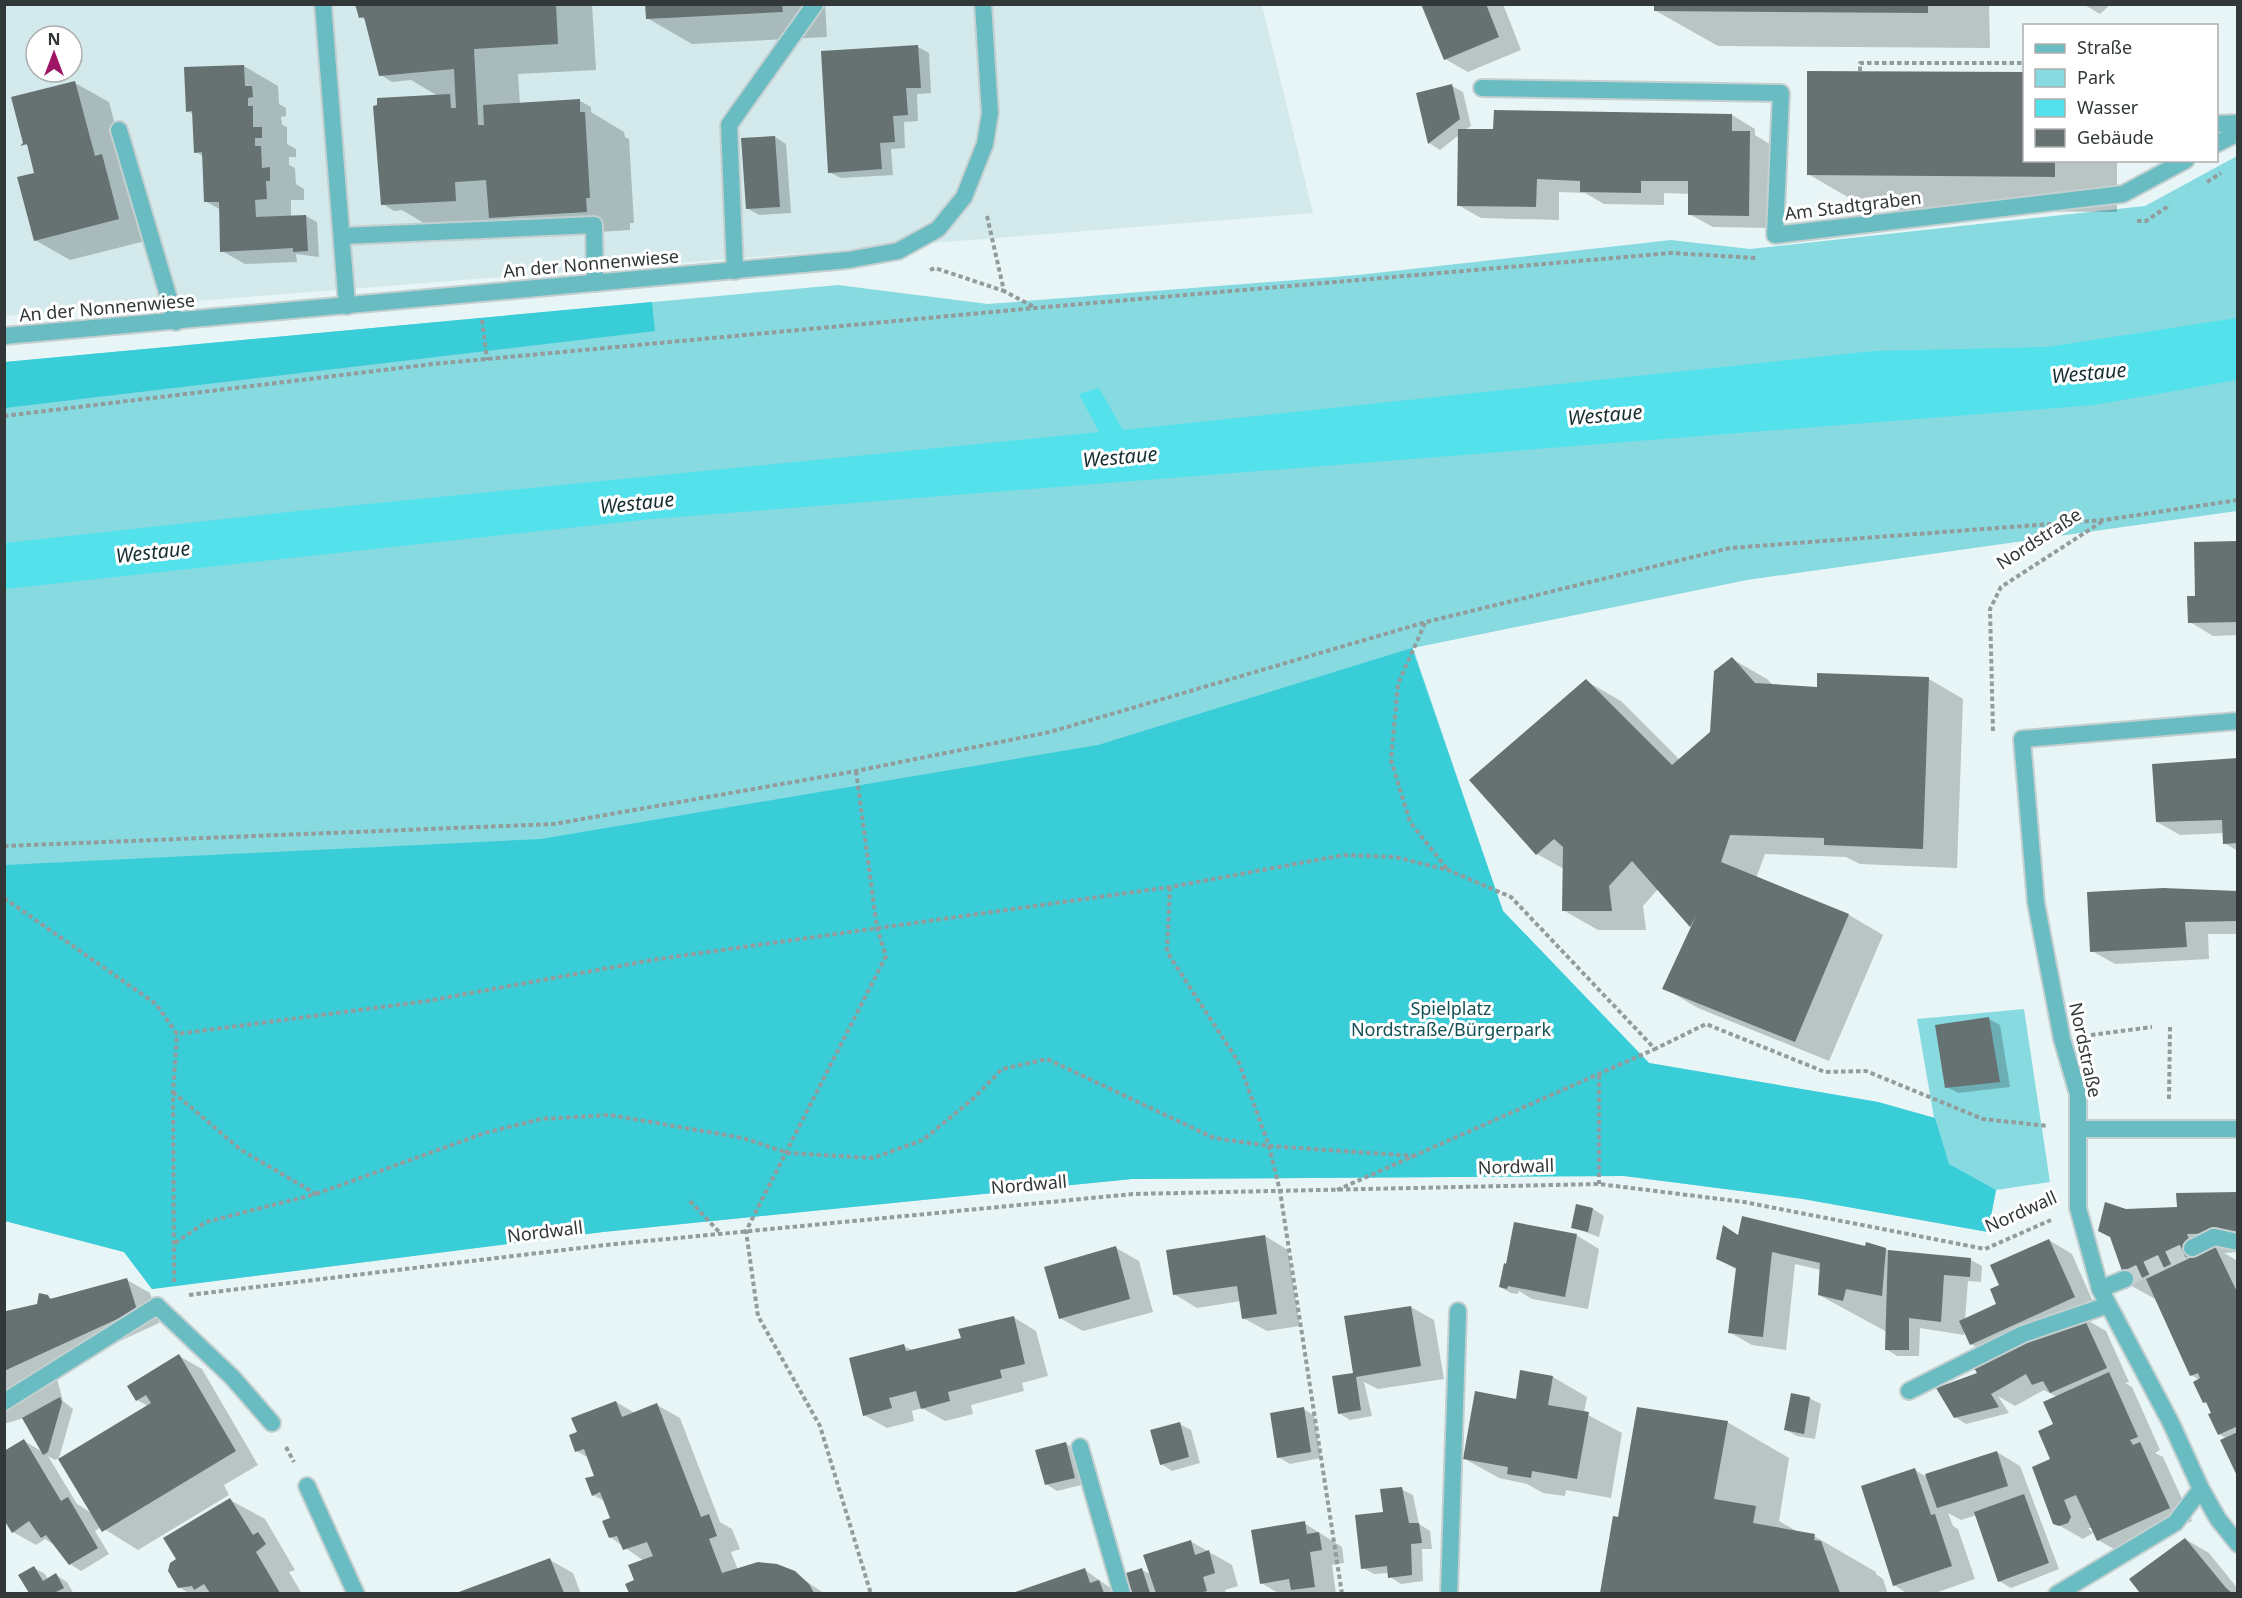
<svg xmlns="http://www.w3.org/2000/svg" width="2242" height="1598" font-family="'Noto Sans',sans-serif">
<rect width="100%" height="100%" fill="#e8f5f6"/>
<path fill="#d3e9eb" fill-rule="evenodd" d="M5 5H1262L1313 213 5 316ZM36 36H72V72H36Z"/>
<polygon fill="#88dae1" points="2237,156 2237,511 1747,580 1413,648 1503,911 1649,1063 1878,1102 1934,1118 1917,1019 2024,1009 2050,1182 1996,1190 1988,1232 1803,1199 1624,1176 1132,1179 603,1232 152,1289 124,1252 5,1221 5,362 838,285 988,304 1358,275 1671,240 1750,249 2145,206"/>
<g fill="#39cdd7">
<polygon points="652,302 655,331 5,408 5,362"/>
<polygon points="1412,648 1503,911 1649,1063 1878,1102 1935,1118 1949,1164 1996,1190 1988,1232 1803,1199 1624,1176 1132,1179 603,1232 152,1289 124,1252 5,1221 5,865 541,839 1098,745"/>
</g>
<polygon fill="#53e1eb" points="2237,318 2237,380 2094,405 652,519 5,589 5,543 297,511 1099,432 1079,394 1099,388 1123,430 1874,351 2047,347"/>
<g fill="#0003">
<polygon points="357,4 592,4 596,70 518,74 520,104 580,101 591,107 591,112 624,132 625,137 629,139 634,223 630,223 630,230 535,236 512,223 502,223 496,220 427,225 402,210 394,211 383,204 438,96 411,80 392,82 381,75 367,21 360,17"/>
<polygon points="646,4 825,4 827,37 692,44 647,18"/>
<polygon points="1423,4 1503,4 1521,50 1468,72 1445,59"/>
<polygon points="1656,4 1989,4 1990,48 1718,46 1656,11"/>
<polygon points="2083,4 2111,4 2100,14"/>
<polygon points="918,47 929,53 931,93 917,94 918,121 904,122 905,148 891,149 893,175 841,178 829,172"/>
<polygon points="244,66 278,86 279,104 286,108 286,116 281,117 282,125 287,127 287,144 296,149 296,157 289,157 289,165 295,168 296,184 304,189 304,200 291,200 291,217 306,216 317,222 319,257 296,254 297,262 245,264 222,251 221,210 205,201 204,157 196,152 194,115 188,111"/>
<polygon points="1809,73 2024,73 2024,160 2117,160 2117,212 1870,210 1808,174"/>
<polygon points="75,83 109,102 127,170 153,239 70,260 35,240 36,174 29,147 25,144"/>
<polygon points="1452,86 1463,92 1471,126 1465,130 1495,131 1732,115 1755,129 1755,135 1773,146 1771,228 1713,227 1689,214 1690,194 1664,193 1664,205 1604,204 1585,193 1559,192 1559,220 1481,218 1458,205 1459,135 1440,150 1429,143 1418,94"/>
<polygon points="775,137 786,144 791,213 759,215 747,208"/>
<polygon points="2238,543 2238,635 2213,636 2190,622 2197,598"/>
<polygon points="1732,659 1767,679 1773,685 1818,688 1929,679 1963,699 1957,868 1860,864 1846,857 1765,854 1756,878 1849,915 1883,935 1829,1061 1698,1008 1664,988 1692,928 1658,889 1643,906 1646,930 1598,930 1563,910 1564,869 1537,854 1586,681 1621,701 1680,760 1711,733"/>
<polygon points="2238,760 2238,851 2224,843 2224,833 2180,835 2157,822"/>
<polygon points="2238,893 2238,934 2208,934 2209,959 2115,964 2092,951"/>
<polygon points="1989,1019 2000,1025 2010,1087 1958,1093 1947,1087"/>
<polygon points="2238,1194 2238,1252 2224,1253 2238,1261 2238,1475 2227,1439 2219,1434 2208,1404 2204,1402 2200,1380 2191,1375 2157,1300 2128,1284 2126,1211 2178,1208"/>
<polygon points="1593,1209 1604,1216 1599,1237 1572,1227"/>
<polygon points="1576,1235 1599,1249 1588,1309 1532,1299 1519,1291 1518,1294 1511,1293 1500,1287"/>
<polygon points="1265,1236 1288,1250 1300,1326 1267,1331 1243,1318 1241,1301 1197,1308 1174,1294"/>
<polygon points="1739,1237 1886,1249 1891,1252 1971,1260 1982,1266 1981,1282 1968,1281 1965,1320 1998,1305 1998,1287 2049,1240 2072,1254 2097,1311 2082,1317 2106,1331 2129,1382 2125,1383 2132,1387 2160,1450 2155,1453 2163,1457 2192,1521 2121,1553 2098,1540 2093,1528 2088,1528 2093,1533 2083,1539 2055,1523 2052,1460 2057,1397 2044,1390 2015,1406 1998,1396 2009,1413 1966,1424 1955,1417 1977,1375 2042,1337 2028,1329 1982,1350 1971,1344 1964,1328 1964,1335 1920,1328 1919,1356 1897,1356 1886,1349 1887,1332 1819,1295 1821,1270 1795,1264 1786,1350 1752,1345 1729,1332 1737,1270 1717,1258"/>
<polygon points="1116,1248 1139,1261 1153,1312 1083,1331 1060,1318"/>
<polygon points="127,1280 150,1293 159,1323 55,1371 63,1401 73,1409 59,1458 55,1460 48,1456 77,1504 93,1514 148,1406 137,1400 129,1386 179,1356 202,1369 258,1465 224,1485 229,1495 138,1550 101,1527 95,1531 109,1554 81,1571 70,1564 55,1545 45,1539 36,1545 13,1532 24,1441 43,1452 24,1418 4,1424 4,1315 39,1305 47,1296 54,1300"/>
<polygon points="1411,1307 1434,1320 1444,1379 1378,1389 1364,1382 1372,1416 1350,1420 1339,1413 1354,1374"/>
<polygon points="1013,1317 1036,1331 1048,1376 1022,1383 1024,1391 971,1405 973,1414 945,1421 922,1408 912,1411 914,1421 887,1428 864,1415 904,1346 914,1351 963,1339"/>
<polygon points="1553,1377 1587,1397 1584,1413 1622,1433 1611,1498 1566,1490 1565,1496 1543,1493 1527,1484 1499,1478 1465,1459 1517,1400"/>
<polygon points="1809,1398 1821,1404 1815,1439 1797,1436 1786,1430"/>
<polygon points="616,1402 635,1413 657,1405 680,1418 720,1522 732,1529 740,1549 731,1552 738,1570 794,1573 825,1594 631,1594 627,1584 636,1581 644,1561 610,1537 612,1519 606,1502 593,1495 596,1477 589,1458 576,1451 579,1433"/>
<polygon points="1303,1409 1314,1415 1321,1458 1290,1464 1278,1457"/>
<polygon points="1727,1422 1789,1458 1779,1521 1800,1533 1814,1536 1876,1572 1876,1574 1883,1579 1888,1594 1602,1593 1619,1518"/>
<polygon points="1180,1424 1191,1430 1200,1463 1172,1471 1161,1464"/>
<polygon points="1065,1443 1076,1450 1085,1484 1057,1491 1046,1484"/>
<polygon points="1997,1452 2020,1466 2059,1569 2011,1588 1999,1581 1977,1515 1961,1520 1948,1513 1953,1526 1958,1529 1975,1579 1932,1594 1908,1594 1894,1585 1915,1470 1928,1478"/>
<polygon points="1401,1489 1413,1495 1419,1524 1430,1531 1432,1549 1422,1549 1423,1581 1401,1584 1390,1577 1389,1573 1374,1574 1363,1568"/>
<polygon points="230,1500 265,1519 295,1570 289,1572 302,1594 190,1594 179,1587 178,1560"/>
<polygon points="1304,1523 1342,1547 1344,1563 1332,1565 1336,1594 1280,1594 1261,1583"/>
<polygon points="2185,1539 2209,1553 2238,1589 2238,1594 2141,1594 2131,1580"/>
<polygon points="1190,1541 1232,1565 1238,1586 1225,1590 1226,1594 1133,1594 1128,1574 1142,1570 1152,1575"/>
<polygon points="550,1560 573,1573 581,1594 459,1594"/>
<polygon points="34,1568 45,1574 48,1579 56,1575 67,1582 74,1594 30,1594 20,1575"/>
<polygon points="1085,1570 1119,1594 1016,1594 1029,1589"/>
</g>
<g fill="#667172">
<polygon points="355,4 556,4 558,44 474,49 478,125 484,125 483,105 580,99 580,112 585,112 590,198 586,198 587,212 489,218 486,180 455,182 456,201 381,205 373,106 377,105 377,98 450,94 451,108 456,108 454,69 379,76 364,17 359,18"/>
<polygon points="645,4 782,4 783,12 646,19"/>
<polygon points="1421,4 1486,4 1499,37 1444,60"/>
<polygon points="1654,4 1928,4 1928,13 1654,11"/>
<polygon points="918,45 921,88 906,88 908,115 893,116 895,142 880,143 882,169 828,173 821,51"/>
<polygon points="244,65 245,86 252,86 253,97 248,98 248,106 253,106 253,127 262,127 262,138 255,138 255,146 261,146 262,168 270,167 270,181 266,181 267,199 255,200 256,217 306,215 308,251 293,252 293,248 220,252 219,202 204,202 202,152 194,153 192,111 186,112 184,67"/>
<polygon points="1807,71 2024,72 2024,160 2055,160 2055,177 1807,175"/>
<polygon points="75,81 95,156 102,154 119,219 34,241 17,177 34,173 27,144 20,146 23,143 11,97"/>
<polygon points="1452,84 1460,119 1428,144 1416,93"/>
<polygon points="1494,110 1732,114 1732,131 1750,131 1749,216 1688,215 1688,181 1641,181 1641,193 1580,192 1580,181 1537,179 1536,207 1457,206 1458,129 1493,129"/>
<polygon points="775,136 780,207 746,209 741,138"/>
<polygon points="2238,541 2238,622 2188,623 2187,596 2195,596 2194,542"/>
<polygon points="1732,657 1755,683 1817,687 1817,673 1929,677 1923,849 1824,845 1824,838 1730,835 1721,862 1849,914 1795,1042 1662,989 1696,916 1690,927 1632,861 1609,886 1612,911 1562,911 1563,847 1554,839 1536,855 1469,780 1586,679 1672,765 1710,732 1714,671"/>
<polygon points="2238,758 2238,843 2223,844 2222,820 2156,822 2152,764"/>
<polygon points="2163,888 2238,891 2238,921 2185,922 2187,947 2090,952 2087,892"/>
<polygon points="1989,1017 2000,1082 1945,1088 1935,1025"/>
<polygon points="2238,1192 2238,1233 2187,1234 2194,1253 2127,1285 2110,1237 2098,1231 2105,1202 2126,1209 2177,1207 2176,1193"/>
<polygon points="1576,1204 1593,1208 1588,1232 1571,1228"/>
<polygon points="1742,1216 1865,1246 1866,1242 1886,1248 1882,1296 1846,1289 1843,1301 1818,1295 1820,1263 1772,1252 1763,1337 1728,1333 1736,1268 1716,1259 1723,1225 1738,1235"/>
<polygon points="1514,1222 1577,1234 1565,1297 1508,1286 1507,1289 1499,1287 1504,1263 1506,1264"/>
<polygon points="1265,1235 1277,1314 1242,1319 1237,1286 1173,1295 1166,1250"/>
<polygon points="2049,1239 2075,1297 1970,1345 1959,1321 1996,1304 1990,1289 1999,1285 1990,1265"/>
<polygon points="1116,1246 1130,1299 1059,1319 1044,1267"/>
<polygon points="2215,1246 2238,1294 2238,1426 2218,1435 2208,1414 2211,1413 2206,1402 2203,1403 2193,1382 2200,1378 2198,1373 2190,1376 2146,1279"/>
<polygon points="1888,1250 1971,1258 1970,1277 1944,1275 1941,1322 1909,1318 1909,1350 1885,1350"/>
<polygon points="127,1278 137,1310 4,1371 6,1311 37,1304 39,1293 48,1295 50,1299"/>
<polygon points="1411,1306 1421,1366 1356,1377 1361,1410 1338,1414 1332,1376 1353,1373 1344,1316"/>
<polygon points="1014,1316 1025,1364 1000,1370 1002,1378 948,1392 950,1401 921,1409 916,1391 889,1398 892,1408 863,1416 849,1358 904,1344 906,1351 961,1338 958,1329"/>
<polygon points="2083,1316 2107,1368 2050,1393 2043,1381 2032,1385 2026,1374 1991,1394 1999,1407 1954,1418 1936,1388 1977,1373 1974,1368"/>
<polygon points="179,1354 236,1451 102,1532 58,1459 151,1403 146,1395 136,1401 127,1386"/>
<polygon points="1520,1370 1553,1376 1548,1405 1589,1412 1577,1479 1532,1471 1531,1478 1507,1474 1508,1467 1463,1459 1475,1391 1516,1399"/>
<polygon points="2109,1372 2138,1437 2130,1440 2133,1445 2140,1442 2170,1508 2097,1541 2076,1495 2064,1500 2071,1517 2068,1523 2059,1526 2053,1524 2032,1467 2050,1459 2038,1431 2053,1424 2043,1402"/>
<polygon points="1791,1393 1810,1397 1804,1434 1784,1430"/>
<polygon points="60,1397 62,1402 48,1452 43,1455 22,1418"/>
<polygon points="616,1401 622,1417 657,1403 701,1517 709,1514 717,1536 709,1539 722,1573 758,1562 777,1564 795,1571 809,1584 814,1593 629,1593 625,1584 634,1580 628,1565 653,1556 647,1542 623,1550 617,1536 609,1538 602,1521 610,1518 600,1492 592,1496 585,1478 594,1476 584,1449 575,1452 569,1435 577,1432 571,1418"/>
<polygon points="1304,1407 1311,1452 1277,1458 1270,1413"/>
<polygon points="1637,1407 1728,1421 1714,1499 1756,1506 1753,1523 1815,1534 1814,1540 1821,1541 1840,1593 1600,1593 1613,1516 1618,1517"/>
<polygon points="1180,1422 1189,1457 1160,1465 1150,1430"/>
<polygon points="2238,1432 2238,1478 2220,1440"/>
<polygon points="24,1439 61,1501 68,1497 98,1548 69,1565 46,1535 41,1538 29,1521 12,1533 4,1520 4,1451"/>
<polygon points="1066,1442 1075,1478 1045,1485 1035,1450"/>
<polygon points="1997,1451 2008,1486 1937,1508 1925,1474"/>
<polygon points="1915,1468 1931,1515 1935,1514 1952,1566 1893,1586 1861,1486"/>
<polygon points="1402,1487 1409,1523 1419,1523 1422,1543 1411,1544 1412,1575 1388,1578 1387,1566 1361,1569 1355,1515 1383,1512 1380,1489"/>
<polygon points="2024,1494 2049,1563 1998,1582 1974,1512"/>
<polygon points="230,1498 253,1535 258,1532 266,1544 256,1552 280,1593 210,1593 204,1584 194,1590 192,1586 178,1588 168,1571 170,1563 176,1559 163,1538"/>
<polygon points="1305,1521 1307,1534 1319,1532 1322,1550 1310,1552 1315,1587 1291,1590 1289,1579 1260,1584 1251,1530"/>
<polygon points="2185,1538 2226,1588 2232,1593 2140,1593 2129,1579"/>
<polygon points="1191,1540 1195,1555 1209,1550 1215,1573 1203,1577 1207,1591 1200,1593 1156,1593 1143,1555"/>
<polygon points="550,1558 564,1593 456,1593"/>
<polygon points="34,1566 43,1581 56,1573 64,1588 54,1593 29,1593 18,1575"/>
<polygon points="1085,1568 1090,1583 1099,1580 1104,1593 1012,1593"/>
<polygon points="1142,1568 1150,1593 1132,1593 1126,1573"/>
</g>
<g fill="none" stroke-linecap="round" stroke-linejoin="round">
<polyline stroke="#c4cfd0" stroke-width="16" stroke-dasharray="16 8" stroke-linecap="butt" points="2125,1279 2192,1248"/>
<defs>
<g id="service">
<polyline points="323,4 347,306"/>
<polyline points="1482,88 1781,93 1775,235 2123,194 2186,160"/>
<polyline points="2216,124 2238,123"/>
<polyline points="119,130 176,322"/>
<polyline points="2216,144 2238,133"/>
<polyline points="342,236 594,225 595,283"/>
<polyline points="735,271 729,125 815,4"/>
<polyline points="157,1306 232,1377 272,1423"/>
<polyline points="1909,1391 2023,1334 2108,1305"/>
<polyline points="1080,1447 1122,1594"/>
<polyline points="307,1486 356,1594"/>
<polyline points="1449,1594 1458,1311"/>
</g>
<g id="pedestrian">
<polyline points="2192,1248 2214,1237"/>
<polyline points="2100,1289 2125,1279"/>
<polyline points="2201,1489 2218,1519 2238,1544"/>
</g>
<g id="minor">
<polyline points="4,336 848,260 898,251 938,229 964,197 985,144 990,113 983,4"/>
<polyline points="2079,1129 2238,1129"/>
<polyline points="2214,1237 2238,1242"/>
<polyline points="4,1402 157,1306"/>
<polyline points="2057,1594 2175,1523 2201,1489 2171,1423 2100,1289 2078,1208 2078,1094 2062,1039 2036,903 2022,739 2238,721"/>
</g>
</defs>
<use href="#service" stroke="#c4cfd0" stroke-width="20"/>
<use href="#pedestrian" stroke="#c4cfd0" stroke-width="20"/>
<use href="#minor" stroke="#c4cfd0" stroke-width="20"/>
<g stroke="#939c9d" stroke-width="4" stroke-dasharray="4.5 3" stroke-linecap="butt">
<polyline points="1860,71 1860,63 2024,63"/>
<polyline points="2207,182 2221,173"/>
<polyline points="987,216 1004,291 1034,307"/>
<polyline points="2137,221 2146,221 2170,205"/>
<polyline points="930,270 935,268 1004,291"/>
<polyline points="482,320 487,360"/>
<polyline points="4,416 433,364 1035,308 1671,253 1757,258"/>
<polyline points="1425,623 1398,684 1391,760 1410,822 1448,870"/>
<polyline points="1993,731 1990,609 2001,587 2103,521"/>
<polyline points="856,771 877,928 886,956 746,1231 758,1316 820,1426 871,1594"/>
<polyline points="4,846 554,824 856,771 1050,732 1426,622 1730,548 2104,520 2238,500"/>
<polyline points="1170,887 1167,952 1239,1063 1269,1146 1280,1191 1342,1594"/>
<polyline points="4,898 156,1004 177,1034 427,1001 658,959 1170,887 1344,855 1395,857 1448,870 1511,897 1655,1049 1706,1024 1825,1072 1866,1071 1983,1119 2048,1126"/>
<polyline points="2091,1035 2152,1027"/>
<polyline points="1599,1075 1599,1184"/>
<polyline points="173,1092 241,1150 316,1194 206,1222 175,1243"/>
<polyline points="2169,1099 2170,1027"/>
<polyline points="1337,1190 1655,1049"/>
<polyline points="316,1194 485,1133 541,1119 610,1115 743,1138 788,1153 873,1158 923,1140 974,1098 1002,1069 1047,1059 1214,1138 1269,1146 1415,1156"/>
<polyline points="690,1201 720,1233"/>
<polyline points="174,1282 173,1092 177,1034"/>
<polyline points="189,1295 605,1245 1133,1194 1599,1184 1744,1202 1985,1249 2051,1220"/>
<polyline points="286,1447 294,1462"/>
</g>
<use href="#service" stroke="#69bcc2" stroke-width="16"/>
<use href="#pedestrian" stroke="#69bcc2" stroke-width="16"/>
<use href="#minor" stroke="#69bcc2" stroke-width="16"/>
</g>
<g text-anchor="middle" stroke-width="6" stroke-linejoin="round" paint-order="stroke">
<g font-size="18" fill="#323738" stroke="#fff">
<text transform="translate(1853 206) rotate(-7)" y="6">Am Stadtgraben</text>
<text transform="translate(591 264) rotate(-5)" y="6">An der Nonnenwiese</text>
<text transform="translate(107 308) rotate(-5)" y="6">An der Nonnenwiese</text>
<text transform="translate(2039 539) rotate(-33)" y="6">Nordstraße</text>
<text transform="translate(2085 1050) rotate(78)" y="6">Nordstraße</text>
<text transform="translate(1516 1167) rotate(-2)" y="6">Nordwall</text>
<text transform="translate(1029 1185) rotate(-5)" y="6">Nordwall</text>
<text transform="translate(2021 1212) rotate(-24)" y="6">Nordwall</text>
<text transform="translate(545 1232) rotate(-7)" y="6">Nordwall</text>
</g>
<g font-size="18" fill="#135155" stroke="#fff">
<text x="1451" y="1015">Spielplatz<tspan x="1451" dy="21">Nordstraße/Bürgerpark</tspan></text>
</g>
<g font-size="20" font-style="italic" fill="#162e30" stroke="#fff">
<text transform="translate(2089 373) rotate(-5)" y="7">Westaue</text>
<text transform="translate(1605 415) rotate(-5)" y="7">Westaue</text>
<text transform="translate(1120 457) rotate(-5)" y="7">Westaue</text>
<text transform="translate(637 503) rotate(-6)" y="7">Westaue</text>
<text transform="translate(153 552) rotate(-6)" y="7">Westaue</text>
</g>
</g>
<rect width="2242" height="1598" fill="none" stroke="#323738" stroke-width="12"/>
<rect x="2023" y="24" width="195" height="138" fill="#ffffff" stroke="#adafaf" stroke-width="1.5"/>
<rect x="2035" y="44" width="30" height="9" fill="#69bcc2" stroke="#adafaf" stroke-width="1.5"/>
<text x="2077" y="54" font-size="18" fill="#323738">Straße</text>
<rect x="2035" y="69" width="30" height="18" fill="#88dae1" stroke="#adafaf" stroke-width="1.5"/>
<text x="2077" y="84" font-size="18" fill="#323738">Park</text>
<rect x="2035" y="99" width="30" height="18" fill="#53e1eb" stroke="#adafaf" stroke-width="1.5"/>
<text x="2077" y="114" font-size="18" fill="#323738">Wasser</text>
<rect x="2035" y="129" width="30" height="18" fill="#667172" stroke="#adafaf" stroke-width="1.5"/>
<text x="2077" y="144" font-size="18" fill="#323738">Gebäude</text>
<g transform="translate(54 54)"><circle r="28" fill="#ffffff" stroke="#adafaf" stroke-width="1.5"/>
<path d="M0-4.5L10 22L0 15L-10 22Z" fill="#9d1564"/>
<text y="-9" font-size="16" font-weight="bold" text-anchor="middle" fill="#323738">N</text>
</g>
</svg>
